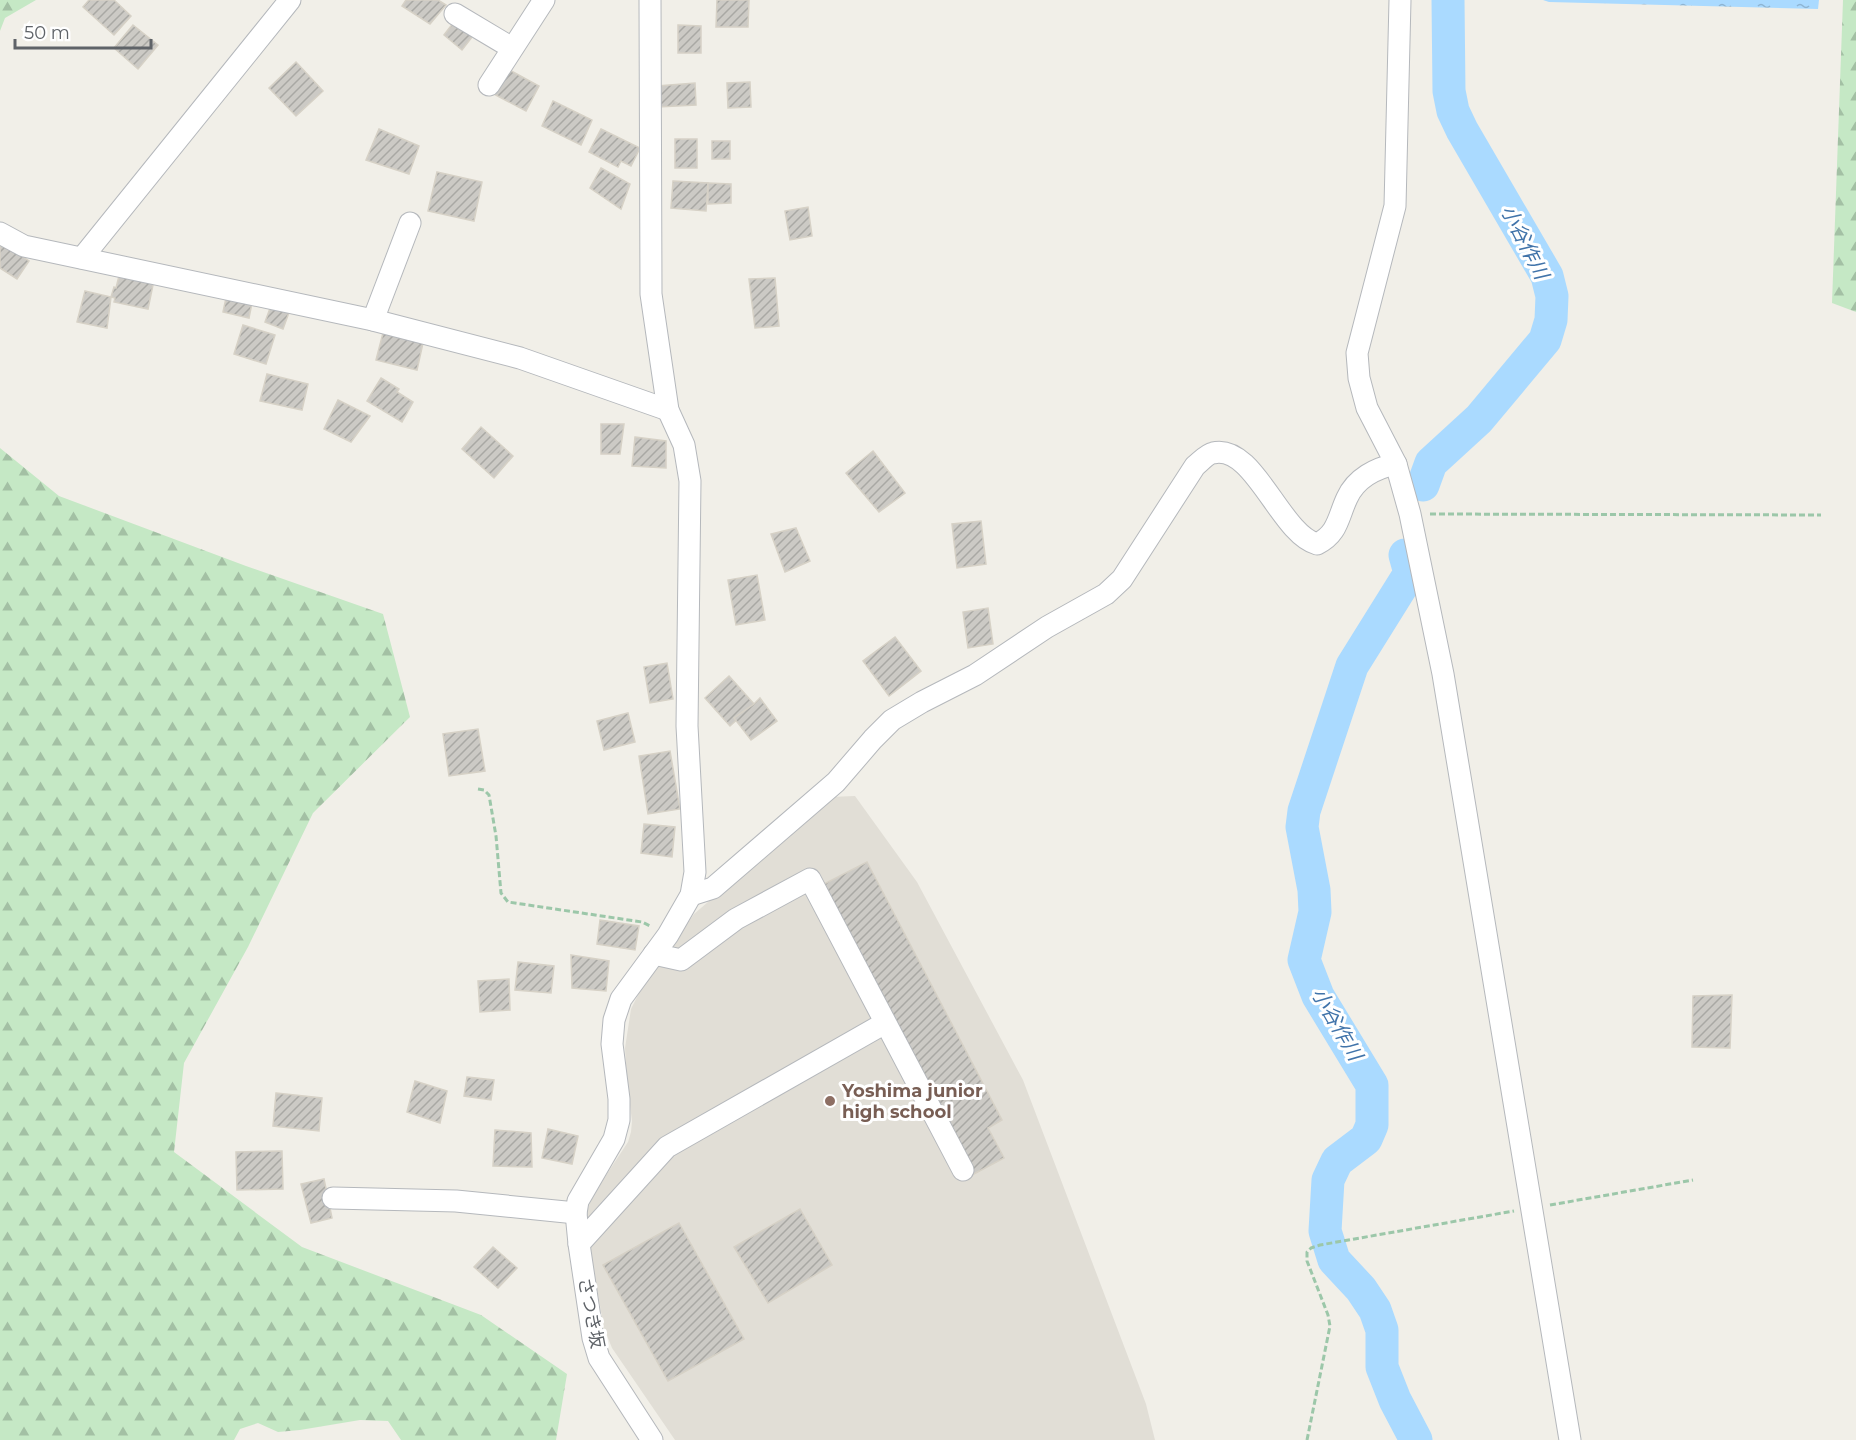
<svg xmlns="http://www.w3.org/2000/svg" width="1856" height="1440" font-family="Montserrat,'Noto Sans JP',sans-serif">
<defs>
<pattern id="forest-firs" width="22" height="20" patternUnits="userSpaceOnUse" patternTransform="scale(1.5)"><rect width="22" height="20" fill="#c5e8c5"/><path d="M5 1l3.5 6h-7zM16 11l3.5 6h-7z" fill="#a3c0a4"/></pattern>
<pattern id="water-ripples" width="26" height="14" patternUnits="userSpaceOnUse" patternTransform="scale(1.5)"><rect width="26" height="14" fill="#aadaff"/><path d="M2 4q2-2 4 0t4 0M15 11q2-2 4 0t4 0" fill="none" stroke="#8eb4d2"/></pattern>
<pattern id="building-hatch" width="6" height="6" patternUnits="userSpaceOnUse" patternTransform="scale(1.5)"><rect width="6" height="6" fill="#cccac5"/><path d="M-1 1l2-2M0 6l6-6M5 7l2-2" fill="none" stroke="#a9a8a4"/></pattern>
</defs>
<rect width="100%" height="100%" fill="#f1efe8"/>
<polygon fill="#e1ded6" points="855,796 917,882 1023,1080 1146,1404 1155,1440 675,1440 612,1348 604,1328 591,1255 587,1211 593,1195 628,1142 631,1132 632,1121 627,1081 625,1048 631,1009 639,993 694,914 830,797"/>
<g fill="url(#forest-firs)">
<polygon points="0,0 36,0 5,18 0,31"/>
<polygon points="1843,0 1856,0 1856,312 1832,303"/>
<polygon points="0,448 59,496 246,566 383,614 410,717 313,813 248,947 184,1063 174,1152 302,1247 481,1315 567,1374 556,1440 401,1440 388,1421 360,1420 300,1430 278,1432 258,1423 240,1429 234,1440 0,1440"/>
</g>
<polygon fill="url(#water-ripples)" points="1543,0 1819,0 1818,9 1549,2"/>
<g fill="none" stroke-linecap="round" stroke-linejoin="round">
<g stroke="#aadaff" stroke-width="33">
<polyline points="1423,485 1431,463 1479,419 1545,340 1551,320 1552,296 1547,276 1462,130 1453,111 1449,91 1448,0"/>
<polyline points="1405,555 1410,573 1352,666 1304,811 1302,827 1314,890 1315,912 1304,960 1318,996 1372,1085 1372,1125 1366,1139 1337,1161 1328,1180 1325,1231 1334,1260 1361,1289 1375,1310 1382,1330 1382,1367 1395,1400 1416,1440"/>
</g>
</g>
<g fill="url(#building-hatch)" stroke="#d6d1c6" stroke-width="1.5">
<polygon points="89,0 114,0 131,16 114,35 83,7"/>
<polygon points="406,0 438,0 446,5 430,24 402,6"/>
<polygon points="717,0 749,0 748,27 716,27"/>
<polygon points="457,18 476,32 462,50 444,35"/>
<polygon points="133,25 158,45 138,69 114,48"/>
<polygon points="678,25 701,26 701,53 678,53"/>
<polygon points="296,62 323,91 296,116 269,88"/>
<polygon points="504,67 539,86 526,111 490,92"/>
<polygon points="750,82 751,107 728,108 727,83"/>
<polygon points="695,83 696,105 658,107 657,86"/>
<polygon points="553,101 592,120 581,145 542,126"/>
<polygon points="379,129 419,146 409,174 366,160"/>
<polygon points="601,129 640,148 631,166 621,161 618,167 589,152"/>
<rect x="675" y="139" width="22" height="29"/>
<rect x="712" y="141" width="18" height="18"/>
<polygon points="601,168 630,184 621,209 590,188"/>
<polygon points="437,172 482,182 474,221 428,211"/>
<polygon points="673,181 708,183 706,211 671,208"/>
<polygon points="708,183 731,184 731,203 708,204"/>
<polygon points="808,207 812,236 790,240 785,211"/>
<polygon points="3,243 29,261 17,279 0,268 0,247"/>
<polygon points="120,272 154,280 148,309 114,302 115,298 111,297 114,287 116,288"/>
<polygon points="775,278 779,326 755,328 749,279"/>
<polygon points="85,291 111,297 107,328 77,322"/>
<polygon points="226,298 252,303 249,318 223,312"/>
<polygon points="273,300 291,307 283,329 265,322"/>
<polygon points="243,325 275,335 266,364 234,354"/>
<polygon points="383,333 423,343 417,370 376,360"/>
<polygon points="267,374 308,384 302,410 260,401"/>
<polygon points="381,378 399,389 397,392 413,402 402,422 367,401"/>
<polygon points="338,400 370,416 351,442 324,429"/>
<polygon points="601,424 624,424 620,454 601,454"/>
<polygon points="481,427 513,456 494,478 462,449"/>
<polygon points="635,437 666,441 666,468 632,466"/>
<polygon points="873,451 905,493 879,512 846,473"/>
<polygon points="981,521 986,564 957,568 952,524"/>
<polygon points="796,528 810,561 785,572 771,534"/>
<polygon points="757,575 765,620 736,625 728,580"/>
<polygon points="988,608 993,644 968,648 963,612"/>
<polygon points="895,637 921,671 889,696 863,661"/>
<polygon points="667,663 673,699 650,703 644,667"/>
<polygon points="729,676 754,704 730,726 705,698"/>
<polygon points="760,698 777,721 751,740 734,718 754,704"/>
<polygon points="628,713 635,742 604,750 597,721"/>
<polygon points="478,729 485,771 449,776 443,734"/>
<polygon points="670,751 680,809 648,814 639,756"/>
<polygon points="644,824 675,827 672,857 641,853"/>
<polygon points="867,862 1002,1120 988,1128 1004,1158 974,1174 822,885"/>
<polygon points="600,920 639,926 635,950 597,944"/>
<polygon points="571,955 609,961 606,991 572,988"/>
<polygon points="518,962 554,966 551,993 515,990"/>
<polygon points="509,979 510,1010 480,1012 478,981"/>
<polygon points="1732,995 1730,1048 1692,1047 1693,996"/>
<polygon points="467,1077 494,1080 491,1100 464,1096"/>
<polygon points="415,1081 447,1091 440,1123 407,1112"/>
<polygon points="276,1093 322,1098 319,1131 273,1126"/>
<polygon points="548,1129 578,1136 572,1164 542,1158"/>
<polygon points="495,1130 531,1133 532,1167 493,1166"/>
<polygon points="282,1151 283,1189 237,1190 236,1152"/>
<polygon points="324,1179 332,1218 311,1223 301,1184"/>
<polygon points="800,1209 832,1265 768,1303 734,1247"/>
<polygon points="679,1223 744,1339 668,1381 603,1265"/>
<polygon points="493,1247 517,1268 498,1288 474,1267"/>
</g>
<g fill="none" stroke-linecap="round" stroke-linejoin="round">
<defs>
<g id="minor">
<polyline points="650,0 651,294 668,410 684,445 690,481 687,726 695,872 691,895 668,935 621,999 614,1020 612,1044 619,1099 619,1120 614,1139 578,1201 576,1213 579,1244 593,1338 599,1358 652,1440"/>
<polyline points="1400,0 1395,206 1357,353 1359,378 1367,408 1396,464 1410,514 1443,674 1570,1440"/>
<polyline points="455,14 512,48"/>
<polyline points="489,85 544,0"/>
<polyline points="0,233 24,246 373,320 520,358 668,410"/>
<polyline points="82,258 290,0"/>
<polyline points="373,320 410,223"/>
<path d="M691 895 713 888 836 782 873 739 892 720 922 702 975 675 1047 627 1106 594 1122 579 1195 466C1200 462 1207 454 1213 453 1254 443 1280 534 1317 544 1338 534 1338 517 1347 498 1356 478 1376 468 1396 464"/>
<polyline points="654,954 681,960 736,919 810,879 963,1170"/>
<polyline points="333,1198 456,1201 576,1213"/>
<polyline points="579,1244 667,1147 885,1023"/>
</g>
</defs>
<use href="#minor" stroke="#b5b8bc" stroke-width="23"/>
<g stroke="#9cc7a9" stroke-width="3" stroke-dasharray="6 3" stroke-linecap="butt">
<polyline points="1430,514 1821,515"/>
<polyline points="478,789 484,790 489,795 496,836 501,893 508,902 642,922 650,926"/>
<polyline points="1550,1205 1693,1180"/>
<polyline points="1307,1440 1330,1326 1328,1315 1307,1261 1307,1252 1311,1248 1320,1245 1514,1211"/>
</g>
<use href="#minor" stroke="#fff" stroke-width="21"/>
</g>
<circle fill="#8d6e63" stroke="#fff" stroke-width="2" cx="830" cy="1101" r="6"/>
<g text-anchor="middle" stroke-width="6" stroke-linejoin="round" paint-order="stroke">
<g font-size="18" font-weight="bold" fill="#785e54" stroke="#fff" text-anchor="start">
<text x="842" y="1097">Yoshima junior<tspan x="842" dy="21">high school</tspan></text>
</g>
<g font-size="18" fill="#5f6368" stroke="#fff">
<text transform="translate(591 1313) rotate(79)" y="6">さつき坂</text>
</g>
<g font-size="20" font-style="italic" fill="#4174aa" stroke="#fff">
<text transform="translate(1525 242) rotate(63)" y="7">小谷作川</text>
<text transform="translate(1337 1024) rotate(60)" y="7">小谷作川</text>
</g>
</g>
<path d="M15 39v9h136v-9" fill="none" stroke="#5f6368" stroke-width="3"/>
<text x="24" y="39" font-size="18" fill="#5f6368" stroke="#ffffff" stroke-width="4.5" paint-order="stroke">50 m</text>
</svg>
